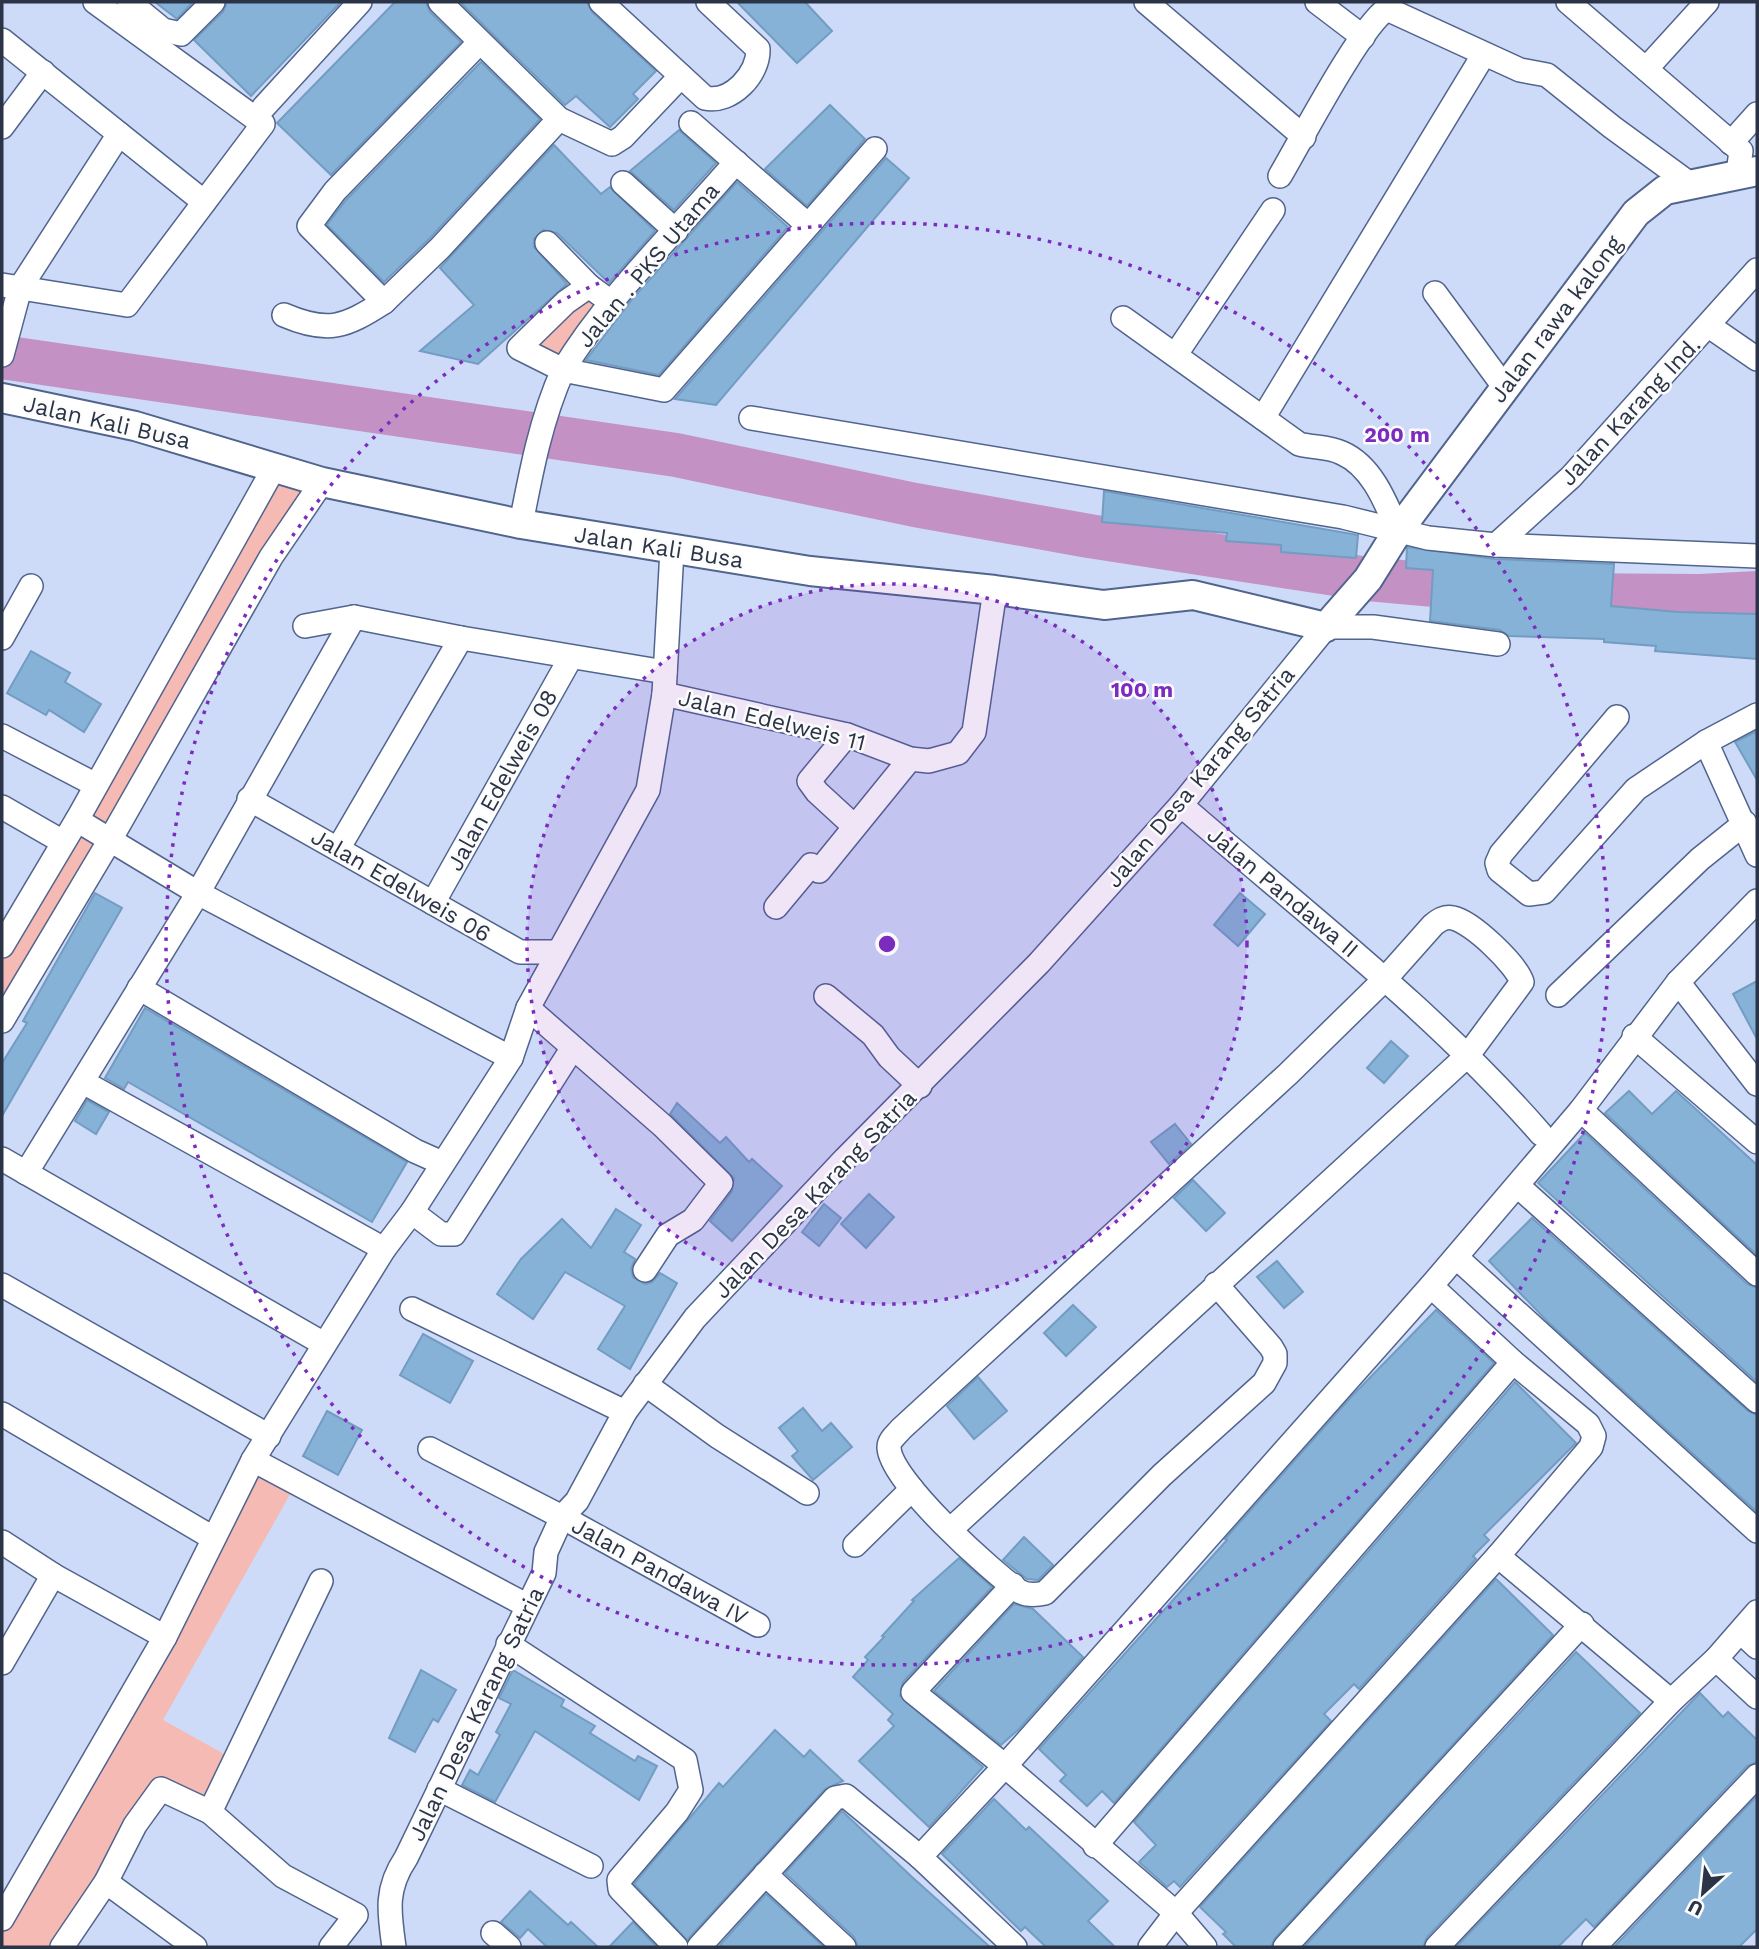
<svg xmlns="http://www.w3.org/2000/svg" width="1759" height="1949" font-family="'Work Sans',sans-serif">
<rect width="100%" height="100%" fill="#cddbf8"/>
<g fill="#f5bab3">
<polygon points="589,286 612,303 563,370 519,348"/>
<polygon points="274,468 322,482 2,1021 2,946"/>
<polygon points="253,1460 297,1482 163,1720 235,1760 210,1812 161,1789 62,1947 2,1947 2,1919"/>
</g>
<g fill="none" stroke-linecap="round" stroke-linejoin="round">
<g stroke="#c391c4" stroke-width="44">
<polyline points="2,357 676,455 915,505 1089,536 1368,579 1490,590"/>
<polyline points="1553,595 1701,596 1757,593"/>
</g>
</g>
<g fill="#87b2d8" stroke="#729cc1" stroke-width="2">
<polygon points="155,2 193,2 177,19"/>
<polygon points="227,2 341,2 251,96 194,40 223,12"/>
<polygon points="395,2 426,2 430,12 461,42 331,175 277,123"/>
<polygon points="460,2 587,2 592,12 656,71 633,94 638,99 610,127 576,96 565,105"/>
<polygon points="737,2 805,2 832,31 797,63"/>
<polygon points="481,62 540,119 430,238 384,282 327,225 346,200"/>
<polygon points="830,105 865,139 807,206 765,169"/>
<polygon points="679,130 716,163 674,210 630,171"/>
<polygon points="554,145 601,194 610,187 655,231 609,283 557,233 543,230 534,239 534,247 567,284 478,364 420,351 474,305 440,268"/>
<polygon points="886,158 909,178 716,405 675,399"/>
<polygon points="737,182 788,227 659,375 586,360 633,298"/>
<polygon points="1104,491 1358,535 1356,558 1281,552 1281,545 1226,541 1227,533 1102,522"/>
<polygon points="1407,547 1495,559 1614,564 1611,606 1678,612 1757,614 1757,659 1655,651 1656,646 1604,642 1604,639 1509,636 1500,630 1430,621 1433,570 1406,568"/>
<polygon points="31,651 70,673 65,682 101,704 84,732 49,710 46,715 7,693"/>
<polygon points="1755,732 1757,737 1757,780 1735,742"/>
<polygon points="95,893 122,908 2,1116 2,1063 27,1023 23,1021"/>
<polygon points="1240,893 1265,914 1238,946 1214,925"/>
<polygon points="1757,981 1757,1039 1733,994"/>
<polygon points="145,1008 407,1162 372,1222 128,1082 124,1089 105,1078"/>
<polygon points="1391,1041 1408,1056 1384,1083 1367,1068"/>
<polygon points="1629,1091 1652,1114 1676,1091 1757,1165 1757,1255 1605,1113"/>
<polygon points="87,1100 109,1112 96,1134 75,1121"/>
<polygon points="677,1103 720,1143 726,1137 749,1162 752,1159 782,1186 732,1241 710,1221 732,1191 734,1178 670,1114"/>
<polygon points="1175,1124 1191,1144 1169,1164 1151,1142"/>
<polygon points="1585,1133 1747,1284 1757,1288 1757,1382 1538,1183"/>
<polygon points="1193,1180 1225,1213 1206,1231 1174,1198"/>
<polygon points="869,1194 894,1217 866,1248 841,1224"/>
<polygon points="824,1204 841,1218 819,1246 802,1232"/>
<polygon points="616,1209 641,1225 624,1252 635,1259 631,1269 633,1277 645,1284 652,1282 660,1273 677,1283 630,1369 598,1349 625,1306 565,1272 533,1319 497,1294 521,1259 562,1219 591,1248"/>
<polygon points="1532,1218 1748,1411 1757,1415 1757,1512 1549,1323 1489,1261"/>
<polygon points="1277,1261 1303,1292 1284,1308 1257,1277"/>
<polygon points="1073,1305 1096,1327 1066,1356 1044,1333"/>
<polygon points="1436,1310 1494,1363 1114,1803 1102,1791 1087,1806 1060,1781 1066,1775 1039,1749 1227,1540 1225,1539 1351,1397"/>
<polygon points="423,1334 473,1361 450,1403 400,1375"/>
<polygon points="978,1377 1007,1411 974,1439 947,1406"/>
<polygon points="1515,1382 1576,1443 1484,1535 1489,1540 1473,1556 1476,1559 1359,1689 1354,1684 1324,1714 1331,1721 1180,1887 1174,1881 1167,1887 1139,1862 1156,1845 1134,1822"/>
<polygon points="803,1408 822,1431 831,1423 852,1447 813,1480 792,1456 798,1451 779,1428"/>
<polygon points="327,1411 362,1430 338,1475 303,1456"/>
<polygon points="1024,1537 1053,1565 1038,1580 1027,1579 1003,1560"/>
<polygon points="959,1558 992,1587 903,1682 900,1696 983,1767 929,1827 859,1761 894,1726 888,1720 893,1714 853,1677 868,1660 865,1657 884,1637 882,1636 914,1601 912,1600"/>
<polygon points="1496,1579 1553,1635 1275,1938 1271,1947 1236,1947 1223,1934 1226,1932 1200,1907"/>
<polygon points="1014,1604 1033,1609 1083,1657 1019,1729 1001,1745 934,1691"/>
<polygon points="1576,1652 1640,1713 1427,1937 1423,1947 1304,1947"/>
<polygon points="421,1670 456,1690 438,1722 433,1719 415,1752 389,1738"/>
<polygon points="513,1670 564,1700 561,1706 595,1726 590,1733 635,1761 638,1756 657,1766 639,1800 535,1731 495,1802 462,1785 470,1770 478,1775 500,1735 496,1732 511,1704 499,1698"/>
<polygon points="1700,1693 1723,1717 1728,1712 1757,1740 1757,1762 1747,1766 1594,1927 1586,1919 1558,1947 1456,1947"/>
<polygon points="775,1730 804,1757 810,1750 843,1781 825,1789 687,1940 634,1884 719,1783 723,1787"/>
<polygon points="1757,1796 1757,1929 1739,1947 1614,1947"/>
<polygon points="994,1799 1026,1830 1029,1827 1108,1901 1088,1921 1115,1947 1046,1947 1025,1927 1021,1931 942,1854"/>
<polygon points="842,1811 912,1877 990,1947 858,1947 854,1937 785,1873"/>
<polygon points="530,1891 568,1925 571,1922 598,1947 547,1947 528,1929 520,1938 501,1922"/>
<polygon points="766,1894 824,1947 723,1947 720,1945"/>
<polygon points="633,1922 657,1947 609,1947"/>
</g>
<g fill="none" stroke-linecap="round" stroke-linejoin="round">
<defs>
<g id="minor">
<polyline points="129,2 163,30 181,34 213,2"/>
<polyline points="440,2 559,119 612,144 623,137 681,76"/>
<path d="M601 2 705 98C731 104 759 74 758 49L708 2"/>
<polyline points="1146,2 1304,137"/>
<polyline points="1317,2 1363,37"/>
<polyline points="1568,2 1741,151 1738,173"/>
<polyline points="2,40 204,202"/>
<polyline points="480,42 335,191 309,226 384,302 440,248 559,119"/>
<polyline points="1646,69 1707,2"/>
<polyline points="263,108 360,2"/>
<polyline points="691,123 808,225"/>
<polyline points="2,127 43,72"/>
<polyline points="1731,143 1757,114"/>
<path d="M1280 176C1300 142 1361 25 1387 9L1520 70 1547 75 1612 127 1690 184"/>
<polyline points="623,183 676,231"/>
<polyline points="547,243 589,286"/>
<polyline points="2,285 127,305 263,124 95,2"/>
<polyline points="1435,293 1505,388"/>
<path d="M612 303 589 286 566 302 519 348 563 370C609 294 678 230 736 162"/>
<path d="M284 315C328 334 345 327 384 302"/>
<path d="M1123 318 1299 444C1314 448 1328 446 1342 453 1372 466 1386 503 1398 531"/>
<polyline points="1709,326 1757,359"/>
<polyline points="1176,354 1273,210"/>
<polyline points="2,355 20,288 119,134"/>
<polyline points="751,418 1343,517 1428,538 1496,545 1757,556"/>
<polyline points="1263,418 1484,54"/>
<path d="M521 524C531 472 541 419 563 370L664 390 875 149"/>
<polyline points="1496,545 1571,477 1757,270"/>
<polyline points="305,626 354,617 461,638 665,672"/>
<polyline points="2,638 31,586"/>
<polyline points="664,694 847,735 910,759 929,761 958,753 974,732 995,590"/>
<polyline points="1617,717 1501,854 1497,863 1499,870 1529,894 1544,892 1636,789 1706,742 1757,715"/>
<polyline points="847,735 809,781 817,792 854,826"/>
<polyline points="2,736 96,785"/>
<polyline points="1706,742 1757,855"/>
<polyline points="249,799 520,952 557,952"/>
<path d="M1181 805C1304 912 1434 1011 1541 1134"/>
<polyline points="2,807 63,842"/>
<polyline points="77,820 198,893 511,1058"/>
<polyline points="338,849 461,638"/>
<polyline points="433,903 571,657"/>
<polyline points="776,907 811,865 819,871 910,759"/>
<polyline points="2,946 77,820 274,468"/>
<polyline points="1678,982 1757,1084"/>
<polyline points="139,988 415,1151 442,1163"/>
<polyline points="1558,995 1700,859 1745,823"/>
<polyline points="826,996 873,1035 889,1057 920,1086"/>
<polyline points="528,1008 663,1126 721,1183 693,1220 668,1235 645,1270"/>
<polyline points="2,1021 110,840 271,557 322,482"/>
<polyline points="1634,1036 1757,1142"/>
<polyline points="83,1082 384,1249"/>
<polyline points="1581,1110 1757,1274"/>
<polyline points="2,1159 324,1344"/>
<polyline points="26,1173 198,893 354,617"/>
<polyline points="1518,1186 1757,1401"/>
<polyline points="412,1212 441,1234 454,1234 572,1049"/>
<polyline points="1456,1257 1757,1531"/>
<polyline points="2,1285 269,1436"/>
<polyline points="412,1309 625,1412"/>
<polyline points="645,1384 717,1436 807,1493"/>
<polyline points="2,1414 213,1538"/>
<polyline points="430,1449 562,1517 758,1625"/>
<polyline points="253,1460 526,1605"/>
<path d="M950 1530 1468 1055 1522 982C1516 964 1472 922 1453 918 1445 916 1439 920 1433 925L1385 979 1288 1074 901 1429C897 1434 889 1440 889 1447 889 1480 991 1571 1019 1591 1027 1596 1036 1595 1045 1593L1162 1475 1264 1383 1275 1363V1354L1271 1347 1216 1284"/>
<polyline points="2,1542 53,1575 165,1637"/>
<polyline points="855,1545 912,1489"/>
<polyline points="1498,1556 1671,1701"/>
<polyline points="1013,1585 913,1692 1005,1766 1176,1913 1205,1947"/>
<polyline points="1741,1632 1757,1647"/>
<polyline points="508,1644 685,1760 691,1790 677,1812 619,1880 620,1889 676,1947"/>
<polyline points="1716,1659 1757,1697"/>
<polyline points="2,1663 53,1575"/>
<polyline points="439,1789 591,1866"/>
<polyline points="210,1812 321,1581"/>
<polyline points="1095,1846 1513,1362"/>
<polyline points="920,1857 1005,1766 1431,1286 1581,1110 1678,982 1757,901"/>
<polyline points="765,1874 844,1947"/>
<polyline points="106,1882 195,1947"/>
<polyline points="2,1919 165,1637 253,1460 384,1249 412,1212 511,1058 528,1008 648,790 664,694 672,550"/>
<polyline points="493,1933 509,1947"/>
<polyline points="62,1947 106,1882 135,1825 161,1789 210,1812 283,1876 356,1915 331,1947"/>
<path d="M394 1947C389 1912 385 1889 406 1858L544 1573 546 1552 562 1517 577 1501 625 1412 695 1318 845 1159 1039 963 1181 805 1326 627H1373L1498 644"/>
<polyline points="699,1947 835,1798 846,1796 920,1857 1015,1947"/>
<polyline points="1150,1947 1176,1913 1498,1556 1591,1447 1594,1436 1588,1424 1513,1362 1431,1286"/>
<polyline points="1285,1947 1582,1624"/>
<polyline points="1437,1947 1671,1701 1716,1659 1757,1612"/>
<polyline points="1594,1947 1757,1776"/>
</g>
<polyline id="tertiary" points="2,398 135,426 322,482 521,524 810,571 995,590 1104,605 1193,595 1326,627 1368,579 1398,531 1636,213 1665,190 1757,171"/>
</defs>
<use href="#minor" stroke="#51648e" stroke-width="26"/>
<use href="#tertiary" stroke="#51648e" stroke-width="32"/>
<use href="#minor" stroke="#fff" stroke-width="23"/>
<use href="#tertiary" stroke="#fff" stroke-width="28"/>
</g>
<circle cx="887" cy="944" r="360" fill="#7b2cbf" fill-opacity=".12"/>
<g fill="none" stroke="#7b2cbf" stroke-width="3.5" stroke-dasharray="3.5 7">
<circle cx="887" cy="944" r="360"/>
<circle cx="887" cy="944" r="721"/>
</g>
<g text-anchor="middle" stroke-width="5" stroke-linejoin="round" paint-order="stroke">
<g font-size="23" fill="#2b3447" stroke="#fcfcfc">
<text transform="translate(648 265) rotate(-50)" y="8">Jalan . PKS Utama</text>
<text transform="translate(1556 319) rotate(-53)" y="8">Jalan rawa kalong</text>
<text transform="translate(1630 411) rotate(-47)" y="8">Jalan Karang Ind.</text>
<text transform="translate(107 422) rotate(13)" y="8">Jalan Kali Busa</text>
<text transform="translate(659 547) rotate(9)" y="8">Jalan Kali Busa</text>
<text transform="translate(772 720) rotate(14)" y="8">Jalan Edelweis 11</text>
<text transform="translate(1200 777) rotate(-50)" y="8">Jalan Desa Karang Satria</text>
<text transform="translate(502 780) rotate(-61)" y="8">Jalan Edelweis 08</text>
<text transform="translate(401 885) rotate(30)" y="8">Jalan Edelweis 06</text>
<text transform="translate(1283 892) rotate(40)" y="8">Jalan Pandawa II</text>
<text transform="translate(815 1194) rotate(-46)" y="8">Jalan Desa Karang Satria</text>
<text transform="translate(660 1571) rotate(29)" y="8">Jalan Pandawa IV</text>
<text transform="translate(476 1714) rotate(-64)" y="8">Jalan Desa Karang Satria</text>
</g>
</g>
<circle cx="887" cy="944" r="10" fill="#7b2cbf" stroke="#fcfcfc" stroke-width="3.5"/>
<g font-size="21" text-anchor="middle" font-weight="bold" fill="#7b2cbf" stroke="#fcfcfc" stroke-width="5" stroke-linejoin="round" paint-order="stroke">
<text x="1397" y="442">200 m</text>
<text x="1142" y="697">100 m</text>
</g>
<rect width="1759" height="1949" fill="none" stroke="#2b3447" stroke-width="7"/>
<g transform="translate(1703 1893) rotate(207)" stroke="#fcfcfc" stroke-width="5" paint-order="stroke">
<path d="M0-5L12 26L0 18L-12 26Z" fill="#2b3447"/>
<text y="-10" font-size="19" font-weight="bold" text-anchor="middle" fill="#2b3447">U</text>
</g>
</svg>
